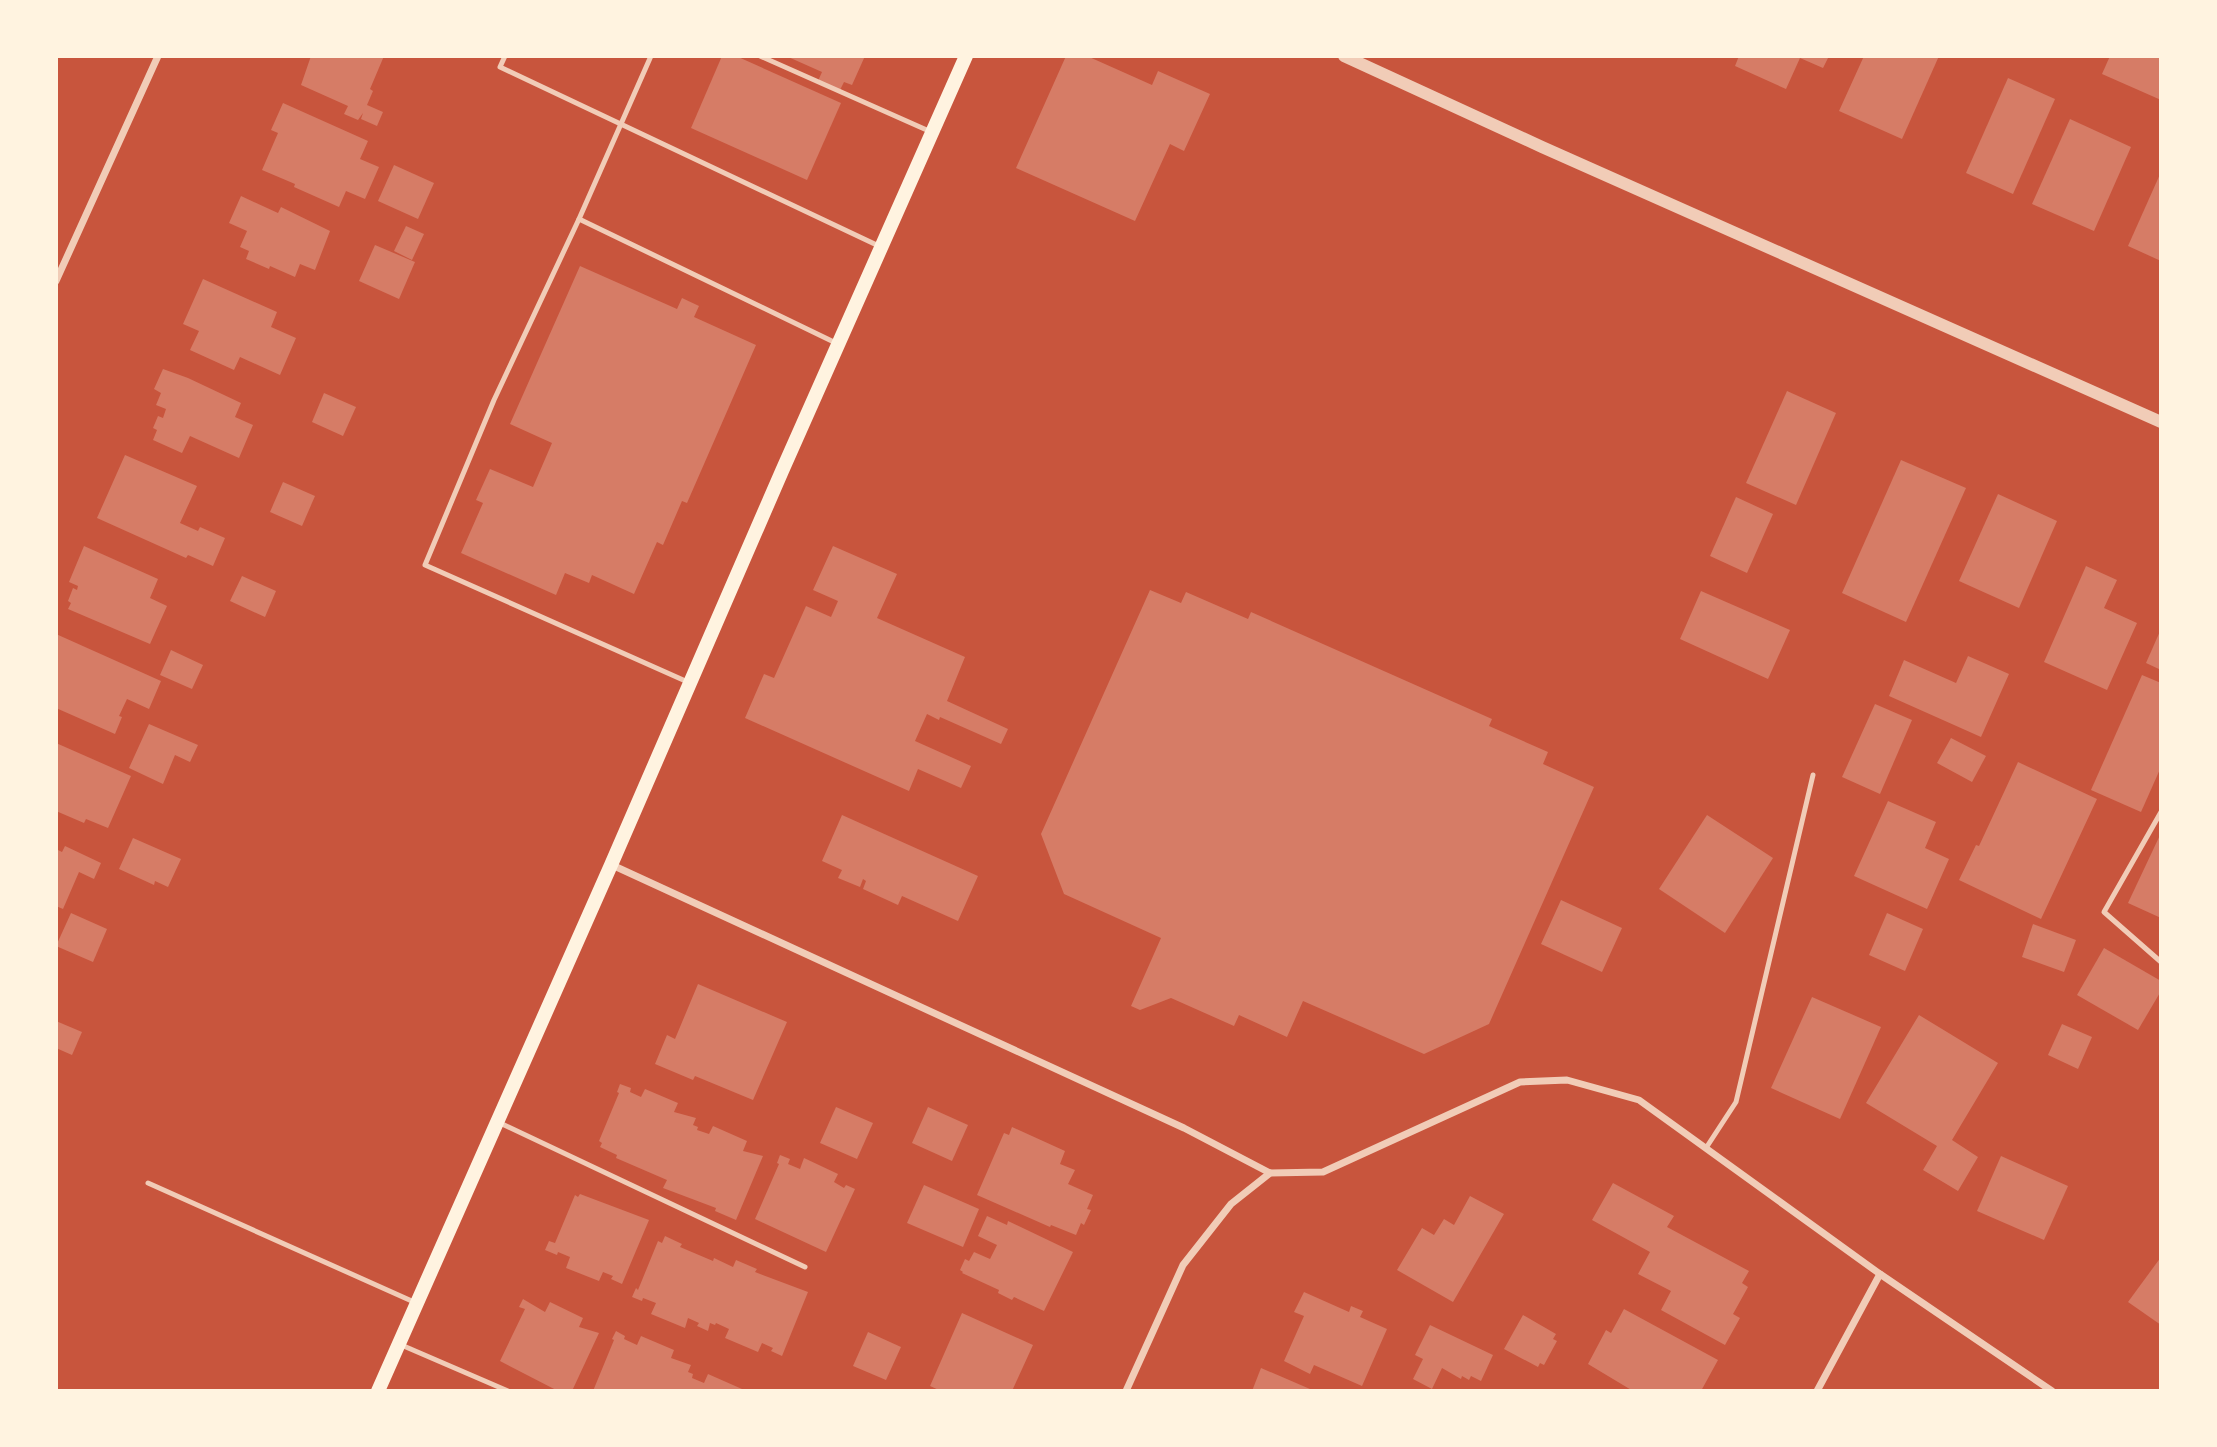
<svg xmlns="http://www.w3.org/2000/svg" width="2217" height="1447" font-family="'Noto Sans',sans-serif">
<rect width="100%" height="100%" fill="#c8553d"/>
<g fill="#d67c66">
<polygon points="311,56 384,56 370,89 373,91 367,105 383,112 377,126 361,119 363,113 358,120 344,114 348,106 301,85"/>
<polygon points="722,56 736,56 841,103 807,180 691,128"/>
<polygon points="786,56 865,56 852,85 844,82 840,90 818,81 822,72"/>
<polygon points="1066,56 1087,56 1152,85 1158,71 1210,94 1184,151 1170,144 1135,221 1016,168"/>
<polygon points="1739,56 1829,56 1823,68 1800,58 1786,89 1735,66"/>
<polygon points="1864,56 1939,56 1902,139 1839,111"/>
<polygon points="2110,56 2161,56 2161,100 2102,74"/>
<polygon points="2008,78 2055,99 2013,194 1966,173"/>
<polygon points="283,103 368,141 360,159 379,167 365,199 346,191 339,207 294,187 295,184 262,170 278,133 271,130"/>
<polygon points="2070,119 2131,147 2094,231 2032,204"/>
<polygon points="394,165 434,183 418,219 378,201"/>
<polygon points="2161,172 2161,261 2128,246"/>
<polygon points="241,196 278,213 281,207 330,231 315,270 300,264 295,277 270,266 269,269 246,259 249,251 240,247 247,231 229,223"/>
<polygon points="406,226 424,234 412,260 394,251"/>
<polygon points="375,245 415,262 399,299 359,281"/>
<polygon points="580,266 677,309 682,298 699,306 694,317 756,345 687,503 682,501 663,545 657,542 634,594 592,575 589,583 565,573 556,595 461,553 483,503 476,500 490,469 533,487 552,443 510,424"/>
<polygon points="203,279 277,312 271,327 296,338 280,375 240,357 234,370 190,350 199,331 183,324"/>
<polygon points="163,369 188,378 241,403 235,417 253,425 239,458 190,436 182,453 153,440 157,430 153,428 158,416 163,418 166,409 156,405 161,393 154,389"/>
<polygon points="1787,391 1836,413 1796,505 1746,483"/>
<polygon points="324,393 356,407 343,436 312,422"/>
<polygon points="125,455 197,486 180,523 198,531 200,527 225,538 213,566 188,555 186,558 97,518"/>
<polygon points="1901,460 1966,488 1906,622 1842,593"/>
<polygon points="283,482 315,496 302,526 270,512"/>
<polygon points="1998,494 2057,521 2019,608 1959,581"/>
<polygon points="1736,497 1773,514 1747,573 1710,556"/>
<polygon points="84,546 158,579 150,598 167,606 150,644 68,609 71,603 68,601 73,588 77,590 78,586 69,582"/>
<polygon points="833,546 897,574 877,618 965,657 947,701 1008,729 1001,744 940,717 939,720 927,714 915,741 971,766 961,788 918,769 909,791 745,718 764,674 774,678 806,606 831,617 838,601 813,590"/>
<polygon points="2086,566 2117,580 2104,608 2137,623 2107,690 2044,662"/>
<polygon points="242,576 276,591 265,617 230,601"/>
<polygon points="1150,590 1181,603 1186,592 1248,619 1251,612 1492,719 1489,726 1548,752 1543,764 1594,787 1489,1024 1424,1054 1303,1001 1287,1037 1239,1015 1234,1026 1171,998 1140,1010 1131,1006 1161,938 1064,894 1041,834"/>
<polygon points="1701,591 1790,630 1768,679 1680,639"/>
<polygon points="2161,629 2161,670 2146,663"/>
<polygon points="56,634 161,681 149,709 127,699 119,716 122,717 115,734 56,708"/>
<polygon points="171,650 203,665 192,689 160,675"/>
<polygon points="1968,656 2009,674 1981,737 1889,696 1904,660 1956,683"/>
<polygon points="2142,675 2161,683 2161,767 2141,812 2091,790"/>
<polygon points="1875,704 1912,720 1880,794 1842,777"/>
<polygon points="149,724 198,745 190,762 175,755 163,784 129,768"/>
<polygon points="1951,738 1986,756 1972,782 1937,763"/>
<polygon points="56,743 131,776 108,828 86,819 84,823 56,811"/>
<polygon points="2018,762 2097,799 2041,919 1959,880 1976,845 1979,846"/>
<polygon points="1888,801 1936,822 1925,848 1949,859 1927,909 1854,876"/>
<polygon points="842,815 978,876 958,921 902,896 898,905 863,889 866,881 863,879 860,887 838,878 842,870 822,861"/>
<polygon points="1707,815 1773,858 1725,933 1659,889"/>
<polygon points="2161,833 2161,918 2128,903"/>
<polygon points="133,838 181,859 168,887 155,881 154,885 119,869"/>
<polygon points="65,846 101,863 94,879 79,872 63,909 56,906 56,849 62,852"/>
<polygon points="1561,900 1622,928 1602,972 1541,944"/>
<polygon points="71,913 107,929 93,962 56,946"/>
<polygon points="1887,913 1923,929 1905,971 1869,955"/>
<polygon points="2033,924 2076,940 2064,972 2022,957"/>
<polygon points="2104,948 2161,981 2161,991 2138,1030 2077,995"/>
<polygon points="698,984 787,1022 753,1100 695,1076 693,1080 655,1064 667,1035 675,1039"/>
<polygon points="1812,997 1881,1027 1840,1119 1771,1088"/>
<polygon points="1919,1015 1998,1063 1952,1140 1978,1157 1958,1191 1923,1170 1937,1146 1866,1103"/>
<polygon points="56,1021 82,1032 72,1055 56,1048"/>
<polygon points="2062,1024 2092,1037 2078,1069 2048,1055"/>
<polygon points="620,1084 631,1088 630,1092 641,1097 645,1089 678,1103 674,1112 696,1118 693,1125 698,1127 697,1130 709,1134 713,1126 747,1141 743,1151 763,1156 736,1220 715,1211 716,1208 663,1188 667,1180 616,1158 617,1155 600,1147 602,1143 599,1141 619,1093 617,1092"/>
<polygon points="836,1107 873,1123 857,1159 820,1143"/>
<polygon points="928,1107 968,1125 952,1161 912,1143"/>
<polygon points="1012,1127 1065,1151 1060,1164 1075,1170 1068,1184 1093,1195 1087,1209 1091,1210 1084,1225 1081,1223 1076,1235 1051,1225 1050,1227 977,1195 1004,1133 1009,1135"/>
<polygon points="780,1155 790,1159 788,1164 800,1169 804,1158 838,1174 834,1182 844,1188 846,1185 855,1189 826,1252 755,1219 779,1164 777,1163"/>
<polygon points="2001,1156 2068,1186 2044,1240 1977,1211"/>
<polygon points="1613,1183 1674,1216 1667,1227 1749,1271 1742,1283 1748,1287 1733,1314 1740,1318 1725,1345 1661,1310 1671,1291 1638,1274 1650,1252 1592,1220"/>
<polygon points="924,1185 979,1209 963,1247 907,1223"/>
<polygon points="580,1194 649,1220 622,1284 611,1279 613,1276 603,1272 599,1281 566,1268 570,1257 558,1252 557,1255 545,1250 549,1241 555,1243 575,1195 578,1197"/>
<polygon points="1470,1196 1504,1214 1453,1302 1397,1270 1422,1228 1434,1235 1444,1219 1454,1225"/>
<polygon points="987,1216 1007,1225 1008,1221 1073,1252 1044,1311 1014,1297 1012,1300 998,1293 999,1290 962,1273 963,1272 960,1270 965,1259 969,1261 974,1252 990,1259 997,1245 978,1236"/>
<polygon points="665,1236 682,1244 680,1247 713,1261 714,1258 733,1267 736,1260 757,1269 755,1272 808,1292 782,1356 771,1351 773,1348 762,1343 758,1352 725,1338 729,1329 716,1323 715,1325 710,1323 708,1331 697,1326 699,1323 688,1318 685,1328 651,1314 656,1303 643,1298 642,1301 632,1297 636,1288 638,1290 658,1241 662,1243"/>
<polygon points="2161,1257 2161,1325 2128,1302"/>
<polygon points="1304,1292 1349,1312 1351,1306 1363,1311 1360,1317 1387,1329 1362,1386 1314,1365 1310,1374 1284,1361 1304,1316 1294,1312"/>
<polygon points="523,1299 545,1312 550,1302 583,1318 579,1327 599,1333 572,1391 558,1391 500,1361 525,1309 519,1307"/>
<polygon points="1624,1309 1718,1360 1701,1391 1633,1391 1588,1364 1606,1330 1611,1333"/>
<polygon points="962,1313 1033,1345 1012,1391 949,1389 941,1391 930,1386"/>
<polygon points="1523,1315 1556,1334 1553,1339 1557,1341 1544,1365 1540,1363 1538,1367 1504,1349"/>
<polygon points="1430,1325 1493,1355 1481,1381 1471,1376 1469,1380 1462,1376 1461,1379 1442,1368 1432,1389 1413,1379 1423,1359 1415,1355"/>
<polygon points="616,1331 625,1336 624,1339 637,1345 641,1336 674,1350 671,1358 691,1365 688,1372 693,1374 692,1378 704,1383 708,1374 742,1389 741,1391 593,1391 614,1340 612,1339"/>
<polygon points="868,1332 901,1347 886,1380 853,1366"/>
<polygon points="1261,1368 1310,1389 1309,1391 1252,1391"/>
</g>
<g fill="none" stroke-linecap="round" stroke-linejoin="round">
<g stroke="#f1ccb7" stroke-width="5">
<polyline points="505,56 500,67 881,247"/>
<polyline points="651,56 579,219 494,400 425,565 690,683"/>
<polyline points="760,56 929,131"/>
<polyline points="579,219 838,344"/>
<polyline points="2161,812 2104,912 2161,962"/>
<polyline points="500,1123 805,1267"/>
<polyline points="1706,1148 1736,1102 1813,775"/>
<polyline points="148,1183 414,1302"/>
<polyline points="399,1344 508,1391"/>
</g>
<g stroke="#f1ccb7" stroke-width="7">
<polyline points="56,281 158,56"/>
<polyline points="612,865 1184,1128 1270,1173 1323,1172 1520,1082 1567,1080 1639,1100 1880,1274 2052,1391"/>
<polyline points="1126,1391 1183,1265 1231,1204 1270,1173"/>
<polyline points="1817,1391 1880,1274"/>
</g>
<polyline stroke="#f1ccb7" stroke-width="12" points="1344,56 1542,147 2161,422"/>
<polyline stroke="#fff3e0" stroke-width="14" points="378,1391 611,865 782,471 966,56"/>
</g>
<rect width="2217" height="1447" fill="none" stroke="#fff3e0" stroke-width="116"/>
</svg>
